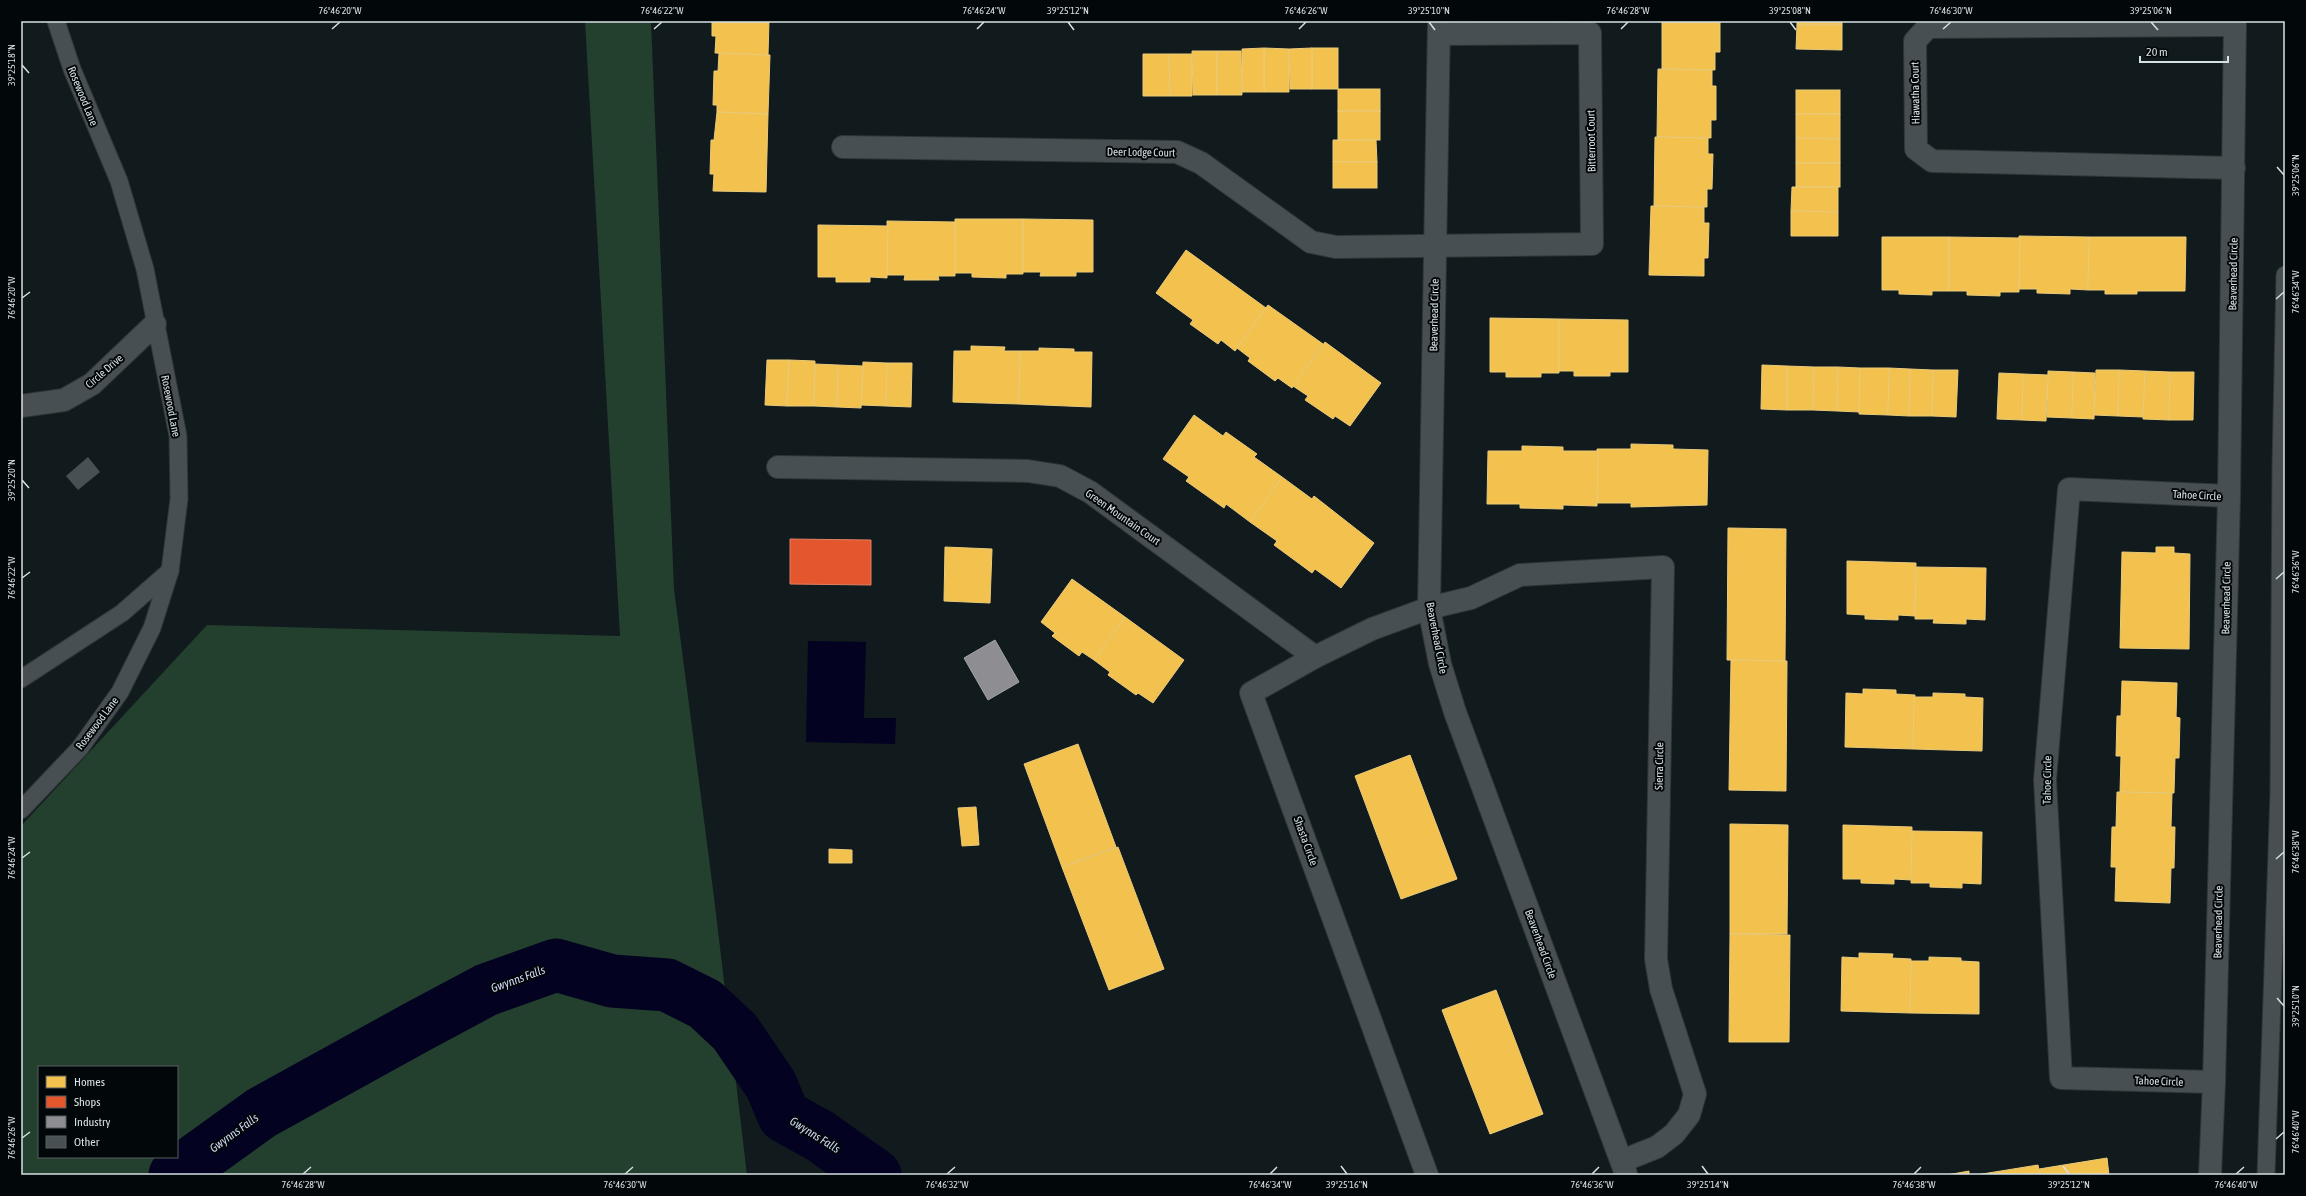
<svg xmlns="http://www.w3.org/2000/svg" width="2306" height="1196" font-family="'Asap Condensed',sans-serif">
<rect width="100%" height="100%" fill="#111a1d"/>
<path fill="#233f2e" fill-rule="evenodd" d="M585 21H651L674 589 714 897 747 1175H21V826L207 625 620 636ZM39 1067H177V1157H39Z"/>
<polygon fill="#040221" points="808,641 866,642 864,718 896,718 895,744 806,742"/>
<g fill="#f2c14e" stroke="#eacb7b">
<polygon points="712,21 769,21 768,55 715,53 716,36 712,36"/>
<polygon points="1662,21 1720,21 1720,52 1715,52 1715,70 1662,69"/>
<rect x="1797" y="21" width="45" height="4"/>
<polygon points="1797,25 1842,25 1842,50 1796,49"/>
<polygon points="1264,48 1289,49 1289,92 1264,92"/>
<polygon points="1264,48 1264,92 1242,92 1242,49"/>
<rect x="1312" y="48" width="26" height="41"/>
<polygon points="1312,48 1312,89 1290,89 1289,49"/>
<polygon points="1192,51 1217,51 1217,95 1193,95"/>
<polygon points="1217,51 1241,51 1242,95 1217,95"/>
<polygon points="719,53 770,55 768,114 717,112 717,105 713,105 714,71 718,71"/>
<polygon points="1143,54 1169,54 1170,96 1143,96"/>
<polygon points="1169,54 1192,54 1192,96 1170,96"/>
<polygon points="1658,69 1712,70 1712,86 1716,86 1716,120 1711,120 1711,138 1657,137"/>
<rect x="1338" y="89" width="42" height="22"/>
<rect x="1796" y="90" width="44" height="24"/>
<rect x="1338" y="111" width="42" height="29"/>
<polygon points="717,112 768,114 766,192 713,191 714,174 710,174 711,140 714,140"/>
<polygon points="1796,114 1840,114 1840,139 1796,138"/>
<polygon points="1655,137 1708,138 1708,154 1713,154 1712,189 1707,189 1707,207 1654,206"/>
<polygon points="1796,138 1840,139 1840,163 1796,163"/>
<polygon points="1333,140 1376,140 1377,162 1333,162"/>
<rect x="1333" y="162" width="44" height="26"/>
<rect x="1796" y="163" width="44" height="24"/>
<polygon points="1792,187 1838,187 1838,212 1791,211"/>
<polygon points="1651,206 1704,207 1704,223 1709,223 1708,258 1704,258 1704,276 1649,275"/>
<polygon points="1791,211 1838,212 1838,236 1791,236"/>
<polygon points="955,219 1023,219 1023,274 1006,274 1006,278 972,277 972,273 954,273"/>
<polygon points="1023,219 1093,220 1093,272 1076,272 1076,276 1040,276 1041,272 1023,272"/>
<polygon points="887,221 955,222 955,276 938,276 939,280 904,280 905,275 887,275"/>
<polygon points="818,225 888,226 887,278 870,277 870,282 836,282 836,277 818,277"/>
<polygon points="2019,236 2089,237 2088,290 2070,289 2070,294 2037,293 2037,289 2019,289"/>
<polygon points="1882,237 1949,237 1949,291 1932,291 1932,295 1899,294 1899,290 1882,290"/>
<polygon points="1949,237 2020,238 2019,292 2000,292 2000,296 1967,295 1967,291 1949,291"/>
<polygon points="2089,237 2186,237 2185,291 2137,291 2137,294 2105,294 2105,290 2088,290"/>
<polygon points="1186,250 1266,308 1235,351 1221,340 1218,344 1190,324 1193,320 1156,293"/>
<polygon points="1268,305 1323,344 1292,388 1278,378 1275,381 1248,361 1250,358 1237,348"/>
<polygon points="1490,318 1559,319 1559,373 1541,373 1541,377 1506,377 1506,372 1490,372"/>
<polygon points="1559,319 1628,320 1628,372 1610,372 1610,376 1574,376 1574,371 1559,371"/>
<polygon points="1325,342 1381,383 1350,426 1335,416 1333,419 1305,400 1308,396 1293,386"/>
<polygon points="971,346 1005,347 1004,351 1020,351 1019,404 953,402 954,351 971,351"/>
<polygon points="1039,348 1074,349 1074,352 1092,352 1091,407 1019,404 1020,351 1039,351"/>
<polygon points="767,360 789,360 787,406 765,405"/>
<polygon points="789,360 815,361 814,406 787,406"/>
<polygon points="863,362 887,363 886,406 861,405"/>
<polygon points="887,363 912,363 911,407 886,406"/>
<polygon points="815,364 838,365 837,407 814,406"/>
<polygon points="838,365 863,366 861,408 837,407"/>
<polygon points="1762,365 1787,366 1787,410 1761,409"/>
<polygon points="1787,366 1814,367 1813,410 1787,410"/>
<polygon points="1814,367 1838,367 1837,411 1813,410"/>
<polygon points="1838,367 1860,368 1860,412 1837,411"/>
<polygon points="1860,368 1889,368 1888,415 1859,414"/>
<polygon points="1889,368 1910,369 1909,416 1888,415"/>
<polygon points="1910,369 1933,370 1932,416 1909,416"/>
<polygon points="1933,370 1958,370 1956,417 1932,416"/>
<polygon points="2096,370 2119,370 2118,416 2094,415"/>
<polygon points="2119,370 2145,371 2143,417 2118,416"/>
<polygon points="2048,371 2073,372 2072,418 2047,417"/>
<polygon points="2145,371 2170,372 2169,420 2143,419"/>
<polygon points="2073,372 2095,373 2094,419 2072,418"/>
<polygon points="2170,372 2194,372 2193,420 2169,420"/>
<polygon points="1999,373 2023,374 2022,420 1997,419"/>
<polygon points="2023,374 2048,375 2046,421 2022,420"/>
<polygon points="1194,415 1223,436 1226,432 1257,454 1254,457 1282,477 1250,522 1226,504 1224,508 1186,481 1189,477 1163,459"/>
<polygon points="1631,444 1673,445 1673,449 1708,450 1707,505 1631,507 1631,503 1597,503 1597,449 1631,449"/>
<polygon points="1522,446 1563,447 1563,451 1598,451 1597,506 1563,505 1563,509 1520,508 1520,504 1487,504 1488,451 1522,451"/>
<polygon points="1282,477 1312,499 1314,496 1374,543 1341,588 1315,569 1312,573 1274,545 1277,541 1250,522"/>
<polygon points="1728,528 1786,529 1785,661 1727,660"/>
<polygon points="945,547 992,549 990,603 944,601"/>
<polygon points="2156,547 2174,547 2174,553 2190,554 2189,649 2120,648 2122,552 2156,553"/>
<polygon points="1847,561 1916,563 1915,616 1898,615 1898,620 1865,619 1865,615 1847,614"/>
<polygon points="1916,567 1986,568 1985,620 1966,619 1966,624 1933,623 1934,619 1915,619"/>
<polygon points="1072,579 1125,617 1094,660 1082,652 1079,656 1052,636 1055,633 1041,622"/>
<polygon points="1125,617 1184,660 1153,703 1138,693 1136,695 1108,675 1110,672 1094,660"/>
<polygon points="1731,660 1787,661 1786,791 1729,790"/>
<polygon points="2122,681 2177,683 2176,717 2180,718 2179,758 2175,758 2174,793 2120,792 2121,756 2116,756 2117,716 2121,716"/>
<polygon points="1863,689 1896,690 1896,694 1915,695 1913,749 1845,747 1846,693 1863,694"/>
<polygon points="1933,693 1965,694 1965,697 1983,698 1982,751 1913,749 1914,697 1933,697"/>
<polygon points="1078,744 1116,847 1062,867 1024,764"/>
<polygon points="1410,755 1457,879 1401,899 1355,776"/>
<polygon points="2117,792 2172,793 2171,827 2175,827 2174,868 2171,868 2170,903 2115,901 2116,867 2111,867 2112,827 2116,827"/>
<polygon points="976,807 979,845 962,846 958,808"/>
<polygon points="1730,824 1788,825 1787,934 1730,934"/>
<polygon points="1843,825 1912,827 1911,880 1894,879 1894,884 1861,883 1861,879 1843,879"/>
<polygon points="1912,831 1982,832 1981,884 1962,883 1962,888 1930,887 1930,883 1911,883"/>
<polygon points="1118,847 1164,969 1109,990 1062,867"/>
<polygon points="829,849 852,850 852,863 829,863"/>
<polygon points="1730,934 1790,935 1789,1042 1729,1042"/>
<polygon points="1859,953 1893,954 1892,958 1911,959 1910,1013 1841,1011 1842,957 1859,958"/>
<polygon points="1929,957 1961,958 1961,961 1979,962 1979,1014 1910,1013 1911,961 1929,961"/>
<polygon points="1496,990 1543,1114 1490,1134 1442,1010"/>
<polygon points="2107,1158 2109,1175 2040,1175 2039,1169"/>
<polygon points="2038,1165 2040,1175 1976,1175"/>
<polygon points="1969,1171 1969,1175 1947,1175"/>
</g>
<polygon fill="#e4572e" stroke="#e08064" points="790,539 871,540 871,585 790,584"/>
<polygon fill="#8d8d92" stroke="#a3a6aa" points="995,640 1019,682 988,700 964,658"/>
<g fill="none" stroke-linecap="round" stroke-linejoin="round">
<polyline stroke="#040221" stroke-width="53" points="175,1175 261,1113 415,1028 486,990 556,965 612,981 667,985 705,1004 735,1032 771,1085 784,1116 820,1136 875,1175"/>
</g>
<polygon fill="#495054" points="88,457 100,472 78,490 66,476"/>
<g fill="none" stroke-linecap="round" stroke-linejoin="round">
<defs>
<g id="lane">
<polyline points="21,679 122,613 170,571"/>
<polyline points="21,810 80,748 120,692 152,628 170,571 179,499 178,436 145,269 119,181 72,69 56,21"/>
<polyline points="2266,1175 2279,793 2281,466 2285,275"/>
</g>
<g id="street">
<polyline points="1439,21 1429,608 1440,664 1455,712 1626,1174"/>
<polyline points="843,147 1177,152 1201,163 1311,242 1336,247 1592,244 1590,33 1439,34"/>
<polyline points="2234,168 1932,161 1916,149 1915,41 1928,27 2235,25"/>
<polyline points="21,406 64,400 92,384 155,324"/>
<polyline points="778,467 1028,471 1060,476 1090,492 1315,657"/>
<polyline points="2214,1082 2061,1078 2045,780 2069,489 2229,496"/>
<polyline points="1427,1175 1251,693 1315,657 1372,629 1429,608 1471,598 1520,575 1663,567 1656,959 1661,989 1695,1094 1689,1115 1674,1134 1657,1147 1622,1161"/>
<polyline points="2210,1175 2214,1082 2229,496 2235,21"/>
</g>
</defs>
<use href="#lane" stroke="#2f3637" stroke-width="19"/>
<use href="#street" stroke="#2f3637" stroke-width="24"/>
<use href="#lane" stroke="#484f52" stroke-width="17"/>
<use href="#street" stroke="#484f52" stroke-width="22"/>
</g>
<path fill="none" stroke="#d6e1e3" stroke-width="1.5" d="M1068 22 1074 30M1429 22 1435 30M1790 22 1796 30M2151 22 2158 30M332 29 340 22M654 29 662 22M977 29 984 22M1299 29 1306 22M1621 29 1628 22M1943 29 1951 22M22 65 29 73M2277 167 2284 175M22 298 30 292M2276 299 2284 292M22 480 29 488M22 578 30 572M2276 579 2284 572M22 858 30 852M2276 859 2284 852M2277 998 2284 1006M22 1138 30 1132M2276 1139 2284 1132M1341 1166 1347 1174M1702 1166 1708 1174M2063 1166 2069 1174M303 1174 311 1167M625 1174 633 1167M947 1174 955 1167M1270 1174 1277 1167M1592 1174 1599 1167M1914 1174 1921 1167M2236 1174 2244 1167"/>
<g text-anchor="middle" stroke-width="4" stroke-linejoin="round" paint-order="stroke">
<g font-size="11" fill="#d6e1e3" stroke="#020709">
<text transform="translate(1915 93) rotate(-91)" y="4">Hiawatha Court</text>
<text transform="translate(83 96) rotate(68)" y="4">Rosewood Lane</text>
<text transform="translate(1591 141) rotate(-91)" y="4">Bitterroot Court</text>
<text transform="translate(1141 152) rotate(1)" y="4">Deer Lodge Court</text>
<text transform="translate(2233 274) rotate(-89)" y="4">Beaverhead Circle</text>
<text transform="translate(1434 315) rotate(-89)" y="4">Beaverhead Circle</text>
<text transform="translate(104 371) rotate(-41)" y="4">Circle Drive</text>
<text transform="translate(171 406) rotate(79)" y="4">Rosewood Lane</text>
<text transform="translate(2197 495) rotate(3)" y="4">Tahoe Circle</text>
<text transform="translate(1123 517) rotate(35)" y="4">Green Mountain Court</text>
<text transform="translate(2226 598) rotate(-89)" y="4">Beaverhead Circle</text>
<text transform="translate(1437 638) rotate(79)" y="4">Beaverhead Circle</text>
<text transform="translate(97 723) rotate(-53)" y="4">Rosewood Lane</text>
<text transform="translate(1659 766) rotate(-89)" y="4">Sierra Circle</text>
<text transform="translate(2047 780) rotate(-89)" y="4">Tahoe Circle</text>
<text transform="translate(1306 841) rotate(70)" y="4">Shasta Circle</text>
<text transform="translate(2218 922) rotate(-89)" y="4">Beaverhead Circle</text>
<text transform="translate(1541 944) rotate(70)" y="4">Beaverhead Circle</text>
<text transform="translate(2159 1081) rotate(2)" y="4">Tahoe Circle</text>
</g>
<g font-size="12" font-style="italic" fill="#cfd6f3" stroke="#020709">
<text transform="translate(518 979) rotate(-20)" y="4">Gwynns Falls</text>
<text transform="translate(234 1133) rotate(-36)" y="4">Gwynns Falls</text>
<text transform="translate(815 1135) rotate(32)" y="4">Gwynns Falls</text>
</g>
</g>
<rect width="2306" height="1196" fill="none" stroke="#020709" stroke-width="44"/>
<rect x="38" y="1066" width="140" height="92" fill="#020709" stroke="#575e60"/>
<rect x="46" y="1076" width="20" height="12" fill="#f2c14e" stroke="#575e60"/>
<text x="74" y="1086" font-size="12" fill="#d6e1e3">Homes</text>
<rect x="46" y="1096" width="20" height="12" fill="#e4572e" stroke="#575e60"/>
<text x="74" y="1106" font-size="12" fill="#d6e1e3">Shops</text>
<rect x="46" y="1116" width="20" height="12" fill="#8d8d92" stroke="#575e60"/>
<text x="74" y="1126" font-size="12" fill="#d6e1e3">Industry</text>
<rect x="46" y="1136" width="20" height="12" fill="#495054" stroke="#575e60"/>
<text x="74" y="1146" font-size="12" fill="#d6e1e3">Other</text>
<path d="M2140 56v6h88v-6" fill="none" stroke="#d6e1e3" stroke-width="2"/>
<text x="2146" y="56" font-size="12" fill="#d6e1e3" stroke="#020709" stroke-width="3" paint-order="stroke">20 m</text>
<rect x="22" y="22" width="2262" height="1152" fill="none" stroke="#d6e1e3" stroke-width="1.5"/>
<g font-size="10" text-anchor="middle" fill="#d6e1e3">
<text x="340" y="14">76°46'20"W</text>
<text x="662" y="14">76°46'22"W</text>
<text x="984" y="14">76°46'24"W</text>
<text x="1068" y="14">39°25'12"N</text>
<text x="1306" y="14">76°46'26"W</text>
<text x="1429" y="14">39°25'10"N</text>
<text x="1628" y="14">76°46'28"W</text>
<text x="1790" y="14">39°25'08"N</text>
<text x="1951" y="14">76°46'30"W</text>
<text x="2151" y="14">39°25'06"N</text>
<text transform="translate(11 65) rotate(-90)" y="4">39°25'18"N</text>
<text transform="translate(2295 175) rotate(-90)" y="4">39°25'06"N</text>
<text transform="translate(2295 292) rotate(-90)" y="4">76°46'34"W</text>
<text transform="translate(11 298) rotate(-90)" y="4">76°46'20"W</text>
<text transform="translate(11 480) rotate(-90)" y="4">39°25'20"N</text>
<text transform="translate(2295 572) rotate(-90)" y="4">76°46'36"W</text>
<text transform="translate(11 578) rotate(-90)" y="4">76°46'22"W</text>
<text transform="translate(2295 852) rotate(-90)" y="4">76°46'38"W</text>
<text transform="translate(11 858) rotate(-90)" y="4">76°46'24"W</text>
<text transform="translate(2295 1006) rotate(-90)" y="4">39°25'10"N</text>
<text transform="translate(2295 1132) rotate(-90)" y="4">76°46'40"W</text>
<text transform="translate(11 1138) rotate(-90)" y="4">76°46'26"W</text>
<text x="303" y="1188">76°46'28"W</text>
<text x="625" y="1188">76°46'30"W</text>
<text x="947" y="1188">76°46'32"W</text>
<text x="1270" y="1188">76°46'34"W</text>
<text x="1347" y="1188">39°25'16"N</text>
<text x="1592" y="1188">76°46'36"W</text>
<text x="1708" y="1188">39°25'14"N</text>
<text x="1914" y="1188">76°46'38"W</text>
<text x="2069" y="1188">39°25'12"N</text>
<text x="2236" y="1188">76°46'40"W</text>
</g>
</svg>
